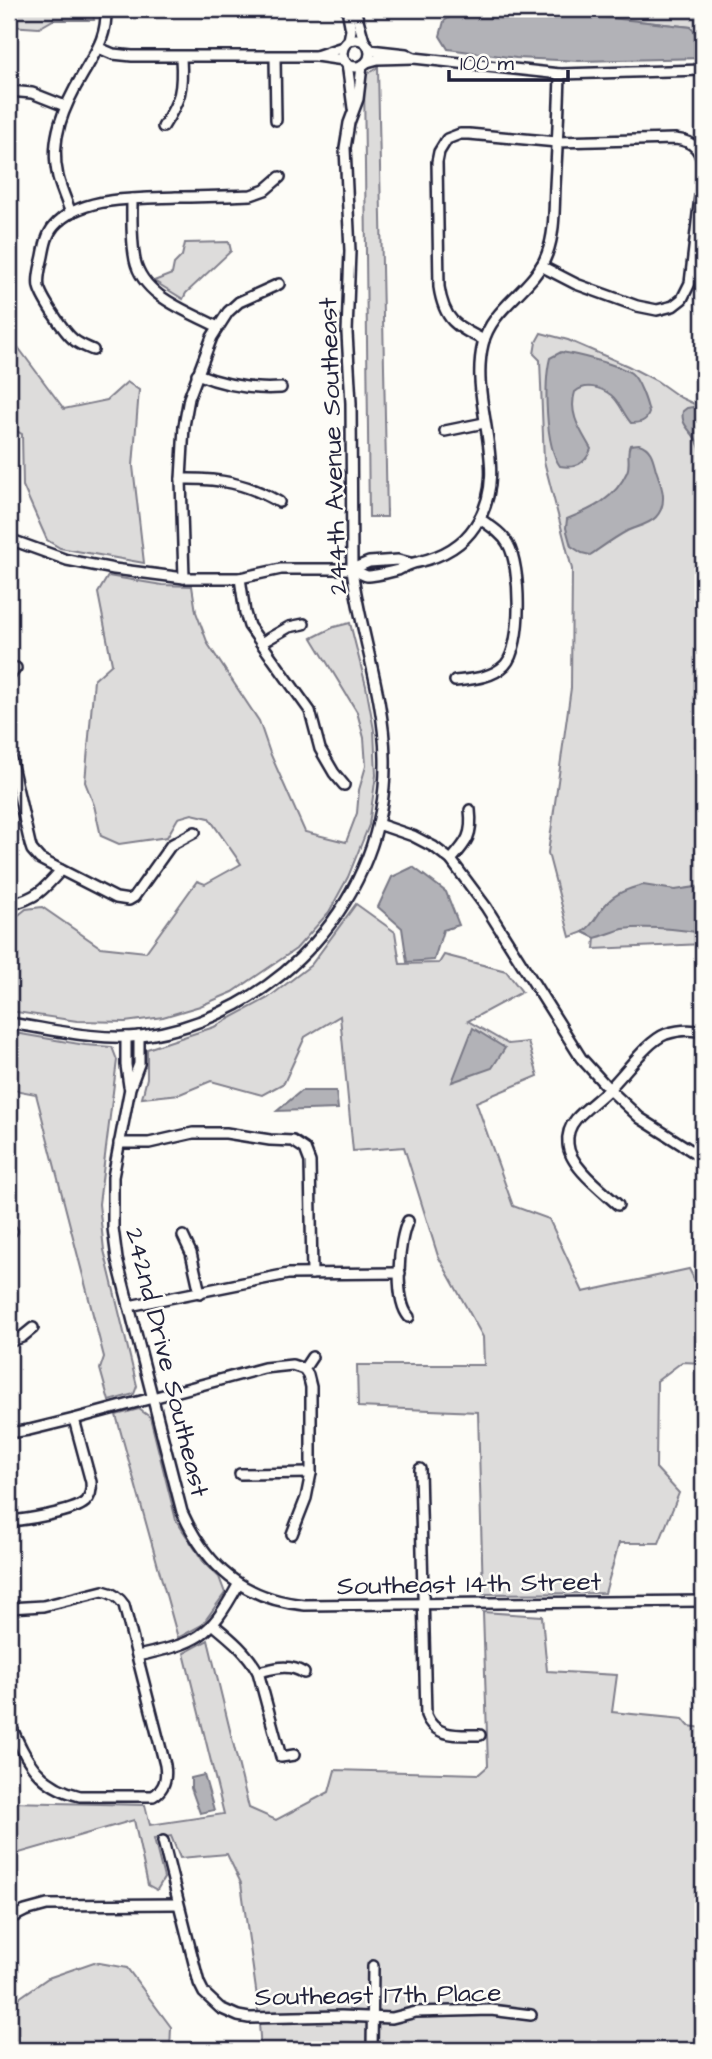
<svg xmlns="http://www.w3.org/2000/svg" width="712" height="2059" font-family="'Architects Daughter',sans-serif">
<rect width="100%" height="100%" fill="#fdfcf7"/>
<filter id="ink" filterUnits="userSpaceOnUse"><feTurbulence type="fractalNoise" baseFrequency=".0143" numOctaves="2"/><feDisplacementMap in="SourceGraphic" scale="14" xChannelSelector="R" yChannelSelector="G"/><feConvolveMatrix kernelMatrix="1 2 1 2 8 2 1 2 1" color-interpolation-filters="sRGB"/></filter>
<g filter="url(#ink)">
<g fill="#dddcdb" stroke="#807f8b" stroke-width="2">
<polygon points="9,9 92,9 94,20 53,20 39,28 9,26"/>
<polygon points="622,9 703,9 703,45 691,27 602,17"/>
<polygon points="378,67 387,517 369,517 364,76"/>
<polygon points="229,242 231,251 186,293 183,299 154,281 172,274 174,264 182,256 185,243"/>
<polygon points="541,333 568,340 628,366 657,381 681,398 703,408 703,944 594,949 595,938 583,932 570,937 548,853 571,688 572,569 544,461 540,360 534,354 536,342"/>
<polygon points="9,335 64,409 107,400 127,382 139,390 133,466 144,563 60,548 47,540 23,486 22,434 9,427"/>
<polygon points="108,576 162,585 192,586 196,612 208,644 259,721 270,753 305,832 346,842 357,813 359,790 366,766 364,738 357,712 312,638 334,627 350,623 366,686 374,730 376,775 369,825 348,877 329,912 296,949 233,992 200,1006 163,1017 125,1022 77,1021 9,1011 9,890 16,917 26,909 42,907 100,947 146,952 197,881 205,884 241,864 209,818 192,814 178,818 167,837 119,844 101,836 94,805 85,782 94,680 112,664 98,593"/>
<polygon points="356,904 395,932 400,964 439,963 444,955 506,971 522,992 468,1021 508,1044 528,1042 538,1076 476,1102 513,1206 549,1219 583,1292 689,1269 703,1296 703,1363 682,1362 657,1381 656,1468 679,1493 659,1543 619,1543 605,1593 483,1594 478,1412 358,1407 357,1365 484,1365 483,1337 438,1256 404,1147 353,1151 340,1016 305,1037 284,1083 262,1095 211,1081 180,1094 142,1098 147,1078 147,1049 214,1027 268,998 311,965"/>
<polygon points="9,1032 85,1045 112,1047 117,1060 99,1204 104,1250 137,1386 134,1394 109,1401 100,1369 104,1357 36,1094 9,1089"/>
<polygon points="139,1409 150,1417 176,1520 205,1564 219,1577 225,1593 202,1625 178,1638 116,1415"/>
<polygon points="483,1612 542,1616 547,1671 617,1675 612,1712 683,1719 689,1726 703,1728 703,2050 261,2050 257,1997 241,1883 227,1854 180,1858 171,1836 154,1839 164,1878 157,1890 148,1885 134,1820 9,1856 9,1802 145,1805 150,1825 224,1814 184,1653 208,1640 249,1808 276,1820 329,1792 335,1770 479,1774 488,1766"/>
<polygon points="94,1962 127,1968 171,2027 170,2050 9,2050 9,2005 48,1978"/>
</g>
<g fill="#b2b2b7" stroke="#787885" stroke-width="2">
<polygon points="459,11 602,17 691,27 703,45 703,58 579,61 516,58 448,49 440,36 444,21"/>
<path d="M561 352C576 354 619 365 631 373 639 379 647 403 649 413 646 422 639 423 631 423 623 414 620 402 611 395 600 387 586 383 575 392 568 414 581 431 591 449 586 463 575 469 560 466 545 446 544 382 550 358Z"/>
<path d="M693 407 703 409V458C701 453 700 447 697 441 691 430 680 425 683 411L687 408Z"/>
<path d="M639 444C652 448 653 459 656 470 661 484 669 503 656 517 650 524 636 527 627 531 614 538 602 547 590 555L582 553 571 546 566 528 567 519C592 509 615 499 627 472 631 463 626 454 630 445Z"/>
<polygon points="413,867 446,892 459,925 443,930 434,960 407,962 402,928 378,907 392,877"/>
<path d="M643 885 675 890 703 886V933C677 929 649 926 623 929 614 931 604 936 595 938L583 932C596 923 597 913 608 902 617 892 630 888 643 885Z"/>
<polygon points="473,1028 505,1048 492,1068 452,1082"/>
<polygon points="301,1091 336,1091 338,1109 277,1111"/>
<polygon points="204,1775 214,1810 200,1813 191,1788 191,1778"/>
</g>
<g fill="none" stroke-linecap="round" stroke-linejoin="round">
<defs>
<g id="minor">
<polyline points="347,9 351,30 349,40"/>
<polyline points="355,9 364,41"/>
<circle cx="356" cy="53" r="14"/>
<polyline points="343,47 316,56 344,60"/>
<polyline points="99,48 113,54 132,56 316,56"/>
<polyline points="275,57 276,120"/>
<polyline points="414,58 560,74 703,70"/>
<polyline points="367,62 378,59 414,58 406,54 370,50"/>
<polyline points="347,63 353,108"/>
<polyline points="9,91 32,93 65,106"/>
<path d="M163 127C181 99 183 90 181 57"/>
<path d="M132 199C132 219 131 240 135 260 143 297 188 311 218 327"/>
<path d="M71 213C67 202 61 189 58 177 49 139 64 106 83 74 96 51 107 37 106 9"/>
<path d="M484 340C455 326 444 320 439 287L437 162 439 152 447 139 460 134H469L557 142 675 139C695 141 702 151 703 171L690 283 682 299 673 306 657 310 637 306 576 284 541 266"/>
<path d="M93 350C87 347 80 345 74 340 65 333 42 299 39 287 37 277 41 266 43 256 45 245 47 234 54 226 81 195 139 199 176 197 201 197 226 196 251 195L265 190 280 177"/>
<path d="M197 374C224 385 252 390 281 388"/>
<polyline points="445,431 484,423"/>
<path d="M181 479C219 478 246 483 279 502"/>
<polyline points="9,539 67,560 114,569 184,578 240,578 281,569 352,569 369,562 398,560 410,563"/>
<path d="M352 569C357 571 362 575 367 576 375 576 390 572 398 570 405 567 410 563 418 562 440 557 462 546 475 526 513 470 468 405 483 344 492 306 534 290 547 254 555 233 554 208 555 186 557 149 559 111 560 74"/>
<polyline points="184,578 181,479 184,426 189,398 212,337 228,312 239,302 279,284"/>
<polyline points="240,578 245,613 249,626 310,711 320,749 334,773 344,785"/>
<polyline points="261,643 289,627 304,624"/>
<polyline points="9,667 16,668 9,677"/>
<path d="M455 681C472 679 492 678 505 665 523 646 521 566 508 544 502 533 490 526 480 519"/>
<polyline points="9,752 30,844 32,850 40,859 61,870 116,898 129,900 134,897 171,845 195,832"/>
<polyline points="378,824 413,836 434,847 451,860 486,907 581,1058 609,1089 640,1118 703,1158"/>
<path d="M451 860C467 842 473 835 470 810"/>
<path d="M9 905C36 898 43 891 61 870"/>
<path d="M9 1023C51 1029 98 1041 141 1036 277 1018 388 897 385 758 384 694 360 632 352 569L351 403 347 333 350 251 345 148 349 123 358 99 362 66"/>
<path d="M139 1036V1064L130 1088 113 1177V1228L117 1259 129 1306 182 1512C207 1567 243 1599 305 1605L703 1601"/>
<polyline points="126,1037 126,1065 129,1086"/>
<polyline points="119,1143 149,1143 193,1133 226,1133 270,1140 293,1141 305,1149 310,1162 312,1274"/>
<path d="M618 1205C603 1191 569 1166 568 1144 567 1135 570 1126 576 1119 586 1108 598 1100 608 1090 624 1075 647 1041 666 1034 678 1030 691 1029 703 1032"/>
<path d="M408 1221C398 1240 394 1300 409 1317"/>
<polyline points="9,1232 12,1231"/>
<polyline points="183,1236 191,1253 200,1293"/>
<polyline points="129,1306 288,1274 400,1273"/>
<polyline points="9,1342 22,1337 33,1328"/>
<polyline points="702,1407 703,1427"/>
<polyline points="9,1433 29,1430 74,1419 264,1368 292,1365 304,1369"/>
<path d="M420 1469 426 1715C435 1738 459 1735 480 1735"/>
<polyline points="240,1474 311,1473"/>
<path d="M9 1521C24 1520 74 1512 85 1502 91 1496 92 1490 91 1482L74 1419"/>
<polyline points="292,1534 306,1498 311,1473 311,1387 308,1375 304,1369 312,1357"/>
<path d="M9 1608 43 1606 103 1591C113 1593 119 1597 124 1605L165 1765C167 1778 165 1789 153 1796H80C37 1786 26 1759 9 1722"/>
<path d="M214 1625C231 1639 247 1652 258 1672L281 1757 294 1755"/>
<path d="M138 1656C197 1642 208 1640 238 1585"/>
<path d="M258 1672C275 1668 289 1663 304 1673"/>
<polyline points="163,1841 199,1983 204,1993 220,2008 238,2016 249,2018 341,2016 392,2018 416,2012 491,2010 531,2015"/>
<polyline points="9,1919 25,1911 47,1905 177,1904"/>
<polyline points="372,2050 373,1966"/>
</g>
</defs>
<use href="#minor" stroke="#22223b" stroke-width="14"/>
<use href="#minor" stroke="#fdfcf7" stroke-width="9"/>
</g>
</g>
<g text-anchor="middle" stroke-width="5" stroke-linejoin="round" paint-order="stroke">
<g font-size="26" fill="#22223b" stroke="#fdfcf7">
<text transform="translate(332 446) rotate(-92)" y="9">244th Avenue Southeast</text>
<text transform="translate(168 1362) rotate(76)" y="9">242nd Drive Southeast</text>
<text transform="translate(469 1583) rotate(-1)" y="9">Southeast 14th Street</text>
<text transform="translate(378 1994) rotate(-1)" y="9">Southeast 17th Place</text>
</g>
</g>
<rect width="712" height="2059" fill="none" stroke="#fdfcf7" stroke-width="35"/>
<rect x="18" y="18" width="677" height="2024" fill="none" stroke="#22223b" stroke-width="2.5" filter="url(#ink)"/>
<path d="M449 70v10h119v-10" fill="none" stroke="#22223b" stroke-width="3.5"/>
<text x="460" y="70" font-size="21" fill="#22223b" stroke="#fdfcf7" stroke-width="5" paint-order="stroke">100 m</text>
</svg>
